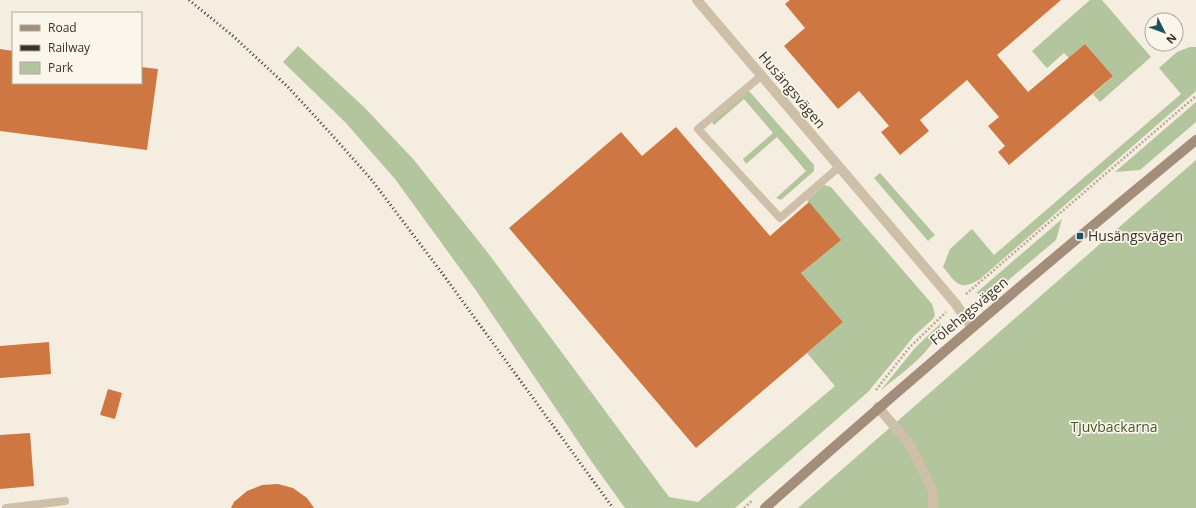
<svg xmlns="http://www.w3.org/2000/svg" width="1196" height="508" font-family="'Open Sans',sans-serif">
<rect width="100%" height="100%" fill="#f5eddf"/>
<g fill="#b3c59d">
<polygon points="1090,0 1102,0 1151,57 1100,102 1093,94 1113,76 1085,44 1069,58 1064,53 1047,68 1032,51"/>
<polygon points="298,46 364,107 414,160 488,253 669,497 698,502 835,386 807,353 843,322 801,273 840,240 807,200 824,185 831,187 932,304 935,315 933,319 915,335 868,392 735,508 625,508 594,465 475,289 395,179 346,123 283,62"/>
<path d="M1190 47H1196V91L980 279C959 292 956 283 943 267L950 249 972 229 994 255 1181 94 1159 68 1177 52Z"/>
<polygon points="745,91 750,92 814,165 814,171 781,200 776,198 806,171 777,137 746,164 743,159 773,133 744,99 714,125 712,122"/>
<polygon points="1196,102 1196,122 1140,170 1115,172"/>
<polygon points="1196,160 1196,508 798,508"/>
<polygon points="880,173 935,235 928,241 874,178"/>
<polygon points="1062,219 1056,240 992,294 986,296 976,293"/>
<path d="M941 323C937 350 900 374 880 391L915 348Z"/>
</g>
<g fill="#ce7743">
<polygon points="790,0 1061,0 997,55 1028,92 1085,44 1113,76 1009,165 998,152 1005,146 988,126 999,117 967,80 920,120 929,131 900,155 881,132 889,126 859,91 838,109 784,46 805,28 785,4"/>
<polygon points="0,49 13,51 13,83 141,83 141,67 158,69 147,150 0,131"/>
<polygon points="676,127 770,236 809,202 841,240 801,273 843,322 696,448 509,228 621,132 642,156"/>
<polygon points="49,342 51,374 0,378 0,346"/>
<polygon points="108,389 122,393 115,419 100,415"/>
<polygon points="30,433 34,486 0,489 0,435"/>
<polygon points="278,484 293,488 307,498 314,508 231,508 234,502 247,491 262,485"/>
</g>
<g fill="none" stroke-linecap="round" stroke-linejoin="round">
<g stroke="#baa993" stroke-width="2.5" stroke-dasharray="2 2" stroke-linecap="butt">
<polyline points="966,294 1196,96"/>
<polyline points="876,390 909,348 946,312"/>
<polyline points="744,508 753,500"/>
</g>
<g stroke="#cebfa9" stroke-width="8">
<polyline points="761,76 698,129 780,218 839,167"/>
<polyline points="6,508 65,501"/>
</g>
<g stroke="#cebfa9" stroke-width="10">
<polyline points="697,0 922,264 955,303 972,327"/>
<polyline points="878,407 910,445 933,491 933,508"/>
</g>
<path stroke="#a28e7a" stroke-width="10" d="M765 508C906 383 1050 260 1196 140"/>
<polyline stroke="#3b3129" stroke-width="3" stroke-dasharray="1 3" stroke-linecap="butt" points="189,0 233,36 288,87 331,134 371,179 442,273 613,508"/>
</g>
<rect fill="#1b5360" stroke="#fbf6ec" stroke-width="1.5" x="1076" y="232" width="8" height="8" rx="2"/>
<g text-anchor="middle" stroke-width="3.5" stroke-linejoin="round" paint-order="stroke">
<g font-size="14" fill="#3b3129" stroke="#fbf6ec">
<text transform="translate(792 90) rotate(50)" y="5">Husängsvägen</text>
<text transform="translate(969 311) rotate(-40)" y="5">Fölehagsvägen</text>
</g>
<g font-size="14" fill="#3b3129" stroke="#fbf6ec" text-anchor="start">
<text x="1088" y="241">Husängsvägen</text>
</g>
<g font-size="14" fill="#435b2b" stroke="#fbf6ec">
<text x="1114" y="432">Tjuvbackarna</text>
</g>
</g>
<rect x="12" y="12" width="130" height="72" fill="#fbf6ec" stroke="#aea79e"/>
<rect x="20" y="25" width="20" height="6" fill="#a28e7a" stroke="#aea79e"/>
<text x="48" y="32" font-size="12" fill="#3b3129">Road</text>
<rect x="20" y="45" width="20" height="6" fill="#3b3129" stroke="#aea79e"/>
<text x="48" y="52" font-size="12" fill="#3b3129">Railway</text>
<rect x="20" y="62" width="20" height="12" fill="#b3c59d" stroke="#aea79e"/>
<text x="48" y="72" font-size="12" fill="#3b3129">Park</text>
<g transform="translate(1164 32) rotate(132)"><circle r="19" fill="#fbf6ec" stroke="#aea79e"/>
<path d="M0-3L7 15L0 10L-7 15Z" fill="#1b5360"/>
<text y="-6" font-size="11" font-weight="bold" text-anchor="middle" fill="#3b3129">N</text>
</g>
</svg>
